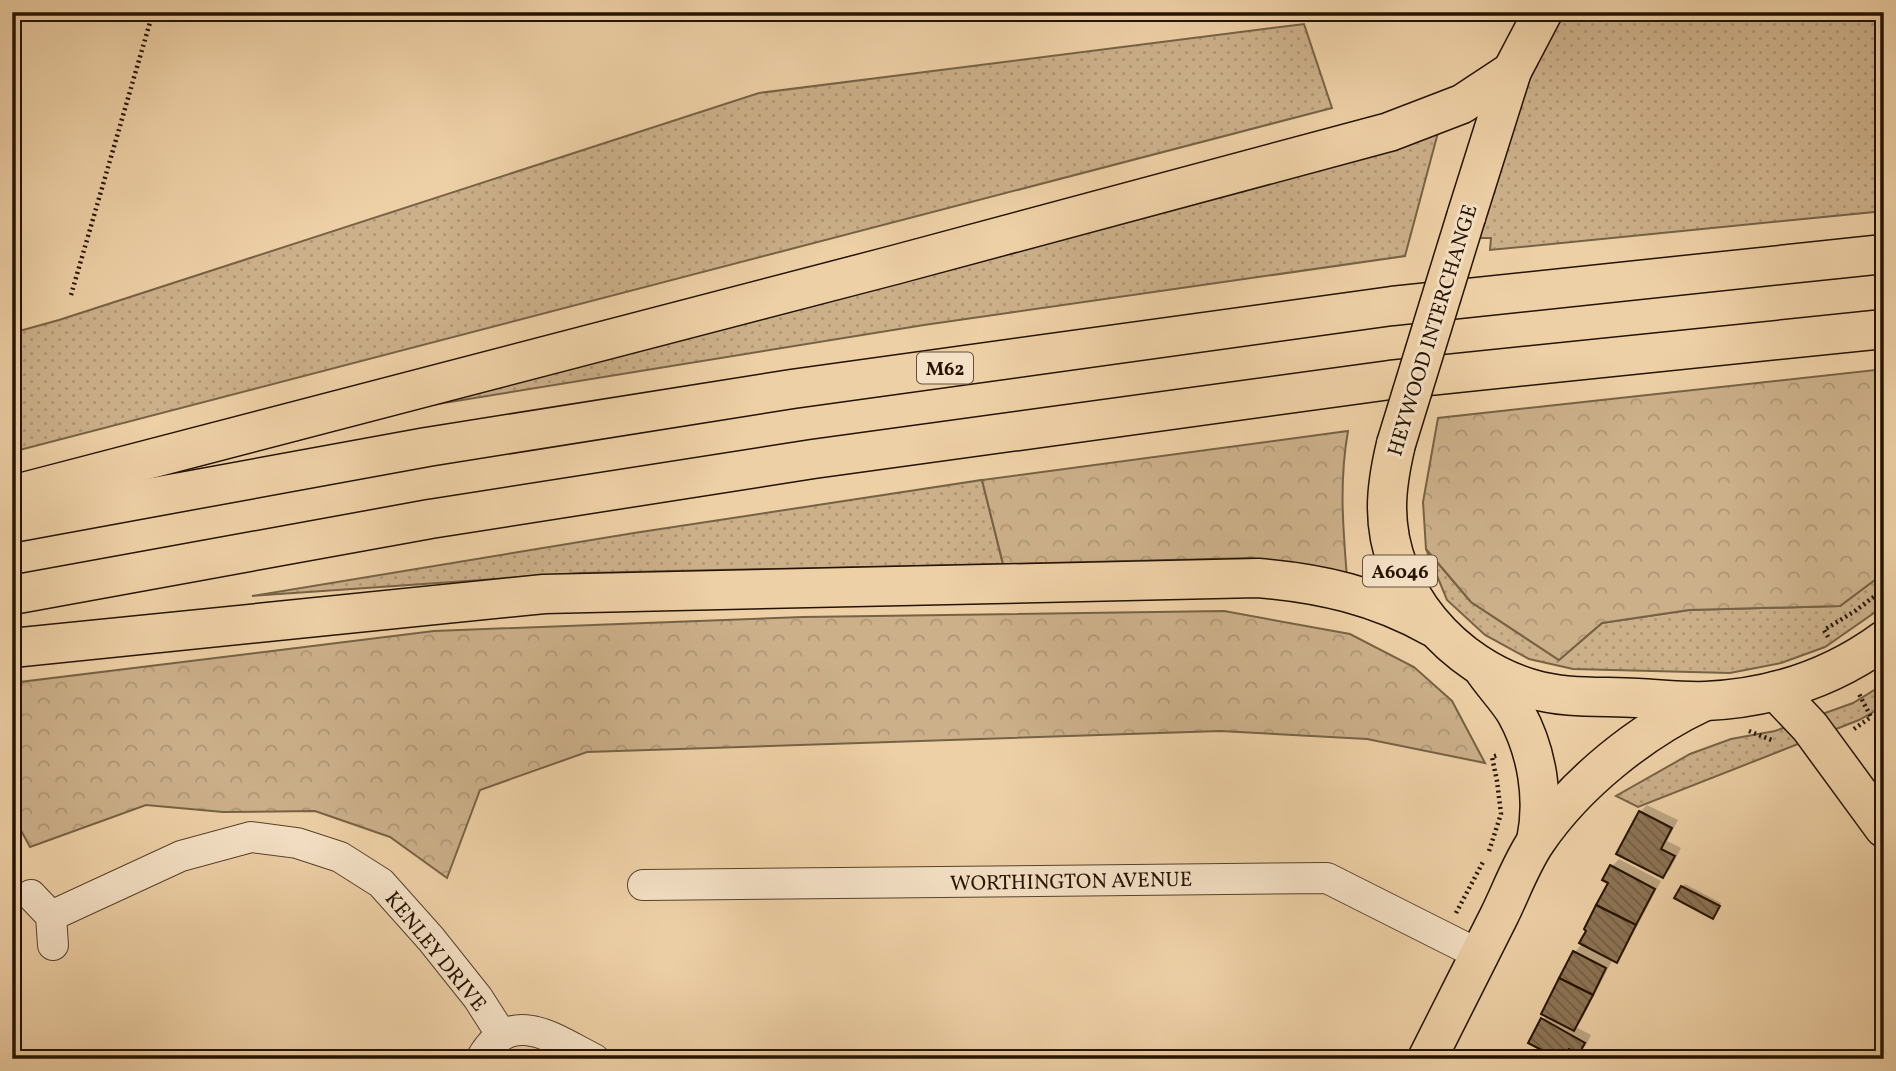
<svg xmlns="http://www.w3.org/2000/svg" width="1896" height="1071" font-family="Vollkorn,serif">
<defs>
<pattern id="grass-dots" width="8" height="8" patternUnits="userSpaceOnUse" patternTransform="scale(1.75)"><rect width="8" height="8" fill="#ccb08a"/><path d="M2 2h.1M6 6h.1" fill="none" stroke="#af9675" stroke-width="1.8" stroke-linecap="round"/></pattern>
<pattern id="forest-crowns" width="20" height="18" patternUnits="userSpaceOnUse" patternTransform="scale(1.75)"><rect width="20" height="18" fill="#ccb08a"/><path d="M2 6a3 3 0 1 1 6 0M12 15a3 3 0 1 1 6 0" fill="none" stroke="#af9675"/></pattern>
<pattern id="building-back-hatch" width="6" height="6" patternUnits="userSpaceOnUse" patternTransform="scale(1.75)"><rect width="6" height="6" fill="#8e7556"/><path d="M-1 5l2 2M0 0l6 6M5-1l2 2" fill="none" stroke="#745f45"/></pattern>
</defs>
<rect width="100%" height="100%" fill="#eed0a6"/>
<filter id="stains"><feTurbulence type="fractalNoise" baseFrequency=".00286" numOctaves="4"/><feColorMatrix values="0 0 0 0 .2 0 0 0 0 .09 0 0 0 0 .02 0 0 0 .5 -.17"/></filter>
<radialGradient id="worn" r=".72"><stop offset=".6" stop-color="#630" stop-opacity="0"/><stop offset="1" stop-color="#630" stop-opacity=".3"/></radialGradient>
<g fill="url(#grass-dots)" stroke="#786245" stroke-width="2">
<polygon points="1555,12 1884,12 1884,211 1490,250 1491,238 1477,238 1527,69"/>
<polygon points="1304,24 1332,108 12,452 12,333 59,320 759,93"/>
<polygon points="1440,125 1405,256 924,325 407,409"/>
<polygon points="982,480 1003,564 580,573 252,596 634,533"/>
<polygon points="1426,549 1471,602 1559,660 1602,623 1689,610 1840,606 1884,573 1884,606 1825,647 1781,663 1730,673 1573,669 1529,659 1485,635 1447,600"/>
<polygon points="1884,684 1884,706 1859,720 1638,807 1616,796 1690,754 1731,739 1775,731 1853,703"/>
</g>
<g fill="url(#forest-crowns)" stroke="#786245" stroke-width="2">
<polygon points="1884,369 1884,573 1840,606 1689,610 1602,623 1559,660 1471,602 1426,549 1423,502 1438,418"/>
<path d="M1348 431C1339 482 1343 527 1347 578L1251 558 1003 564 982 480Z"/>
<polygon points="1224,611 1350,634 1414,667 1452,701 1485,763 1367,739 1220,731 587,752 480,790 447,878 390,837 315,811 223,812 146,805 30,847 12,814 12,683 434,631 803,617"/>
</g>
<g fill="#0003">
<polygon points="1647,805 1678,820 1667,841 1681,848 1670,869 1663,876 1640,812"/>
<polygon points="1619,859 1661,881 1623,953 1616,960 1613,959 1581,1021 1576,1027 1591,1035 1586,1045 1579,1052 1571,1048 1563,1059 1530,1042 1547,1014 1575,952 1583,943 1610,882 1612,866"/>
<polygon points="1685,884 1721,903 1713,916 1682,887"/>
<polygon points="1534,1053 1545,1059 1528,1059"/>
</g>
<g fill="url(#building-back-hatch)" stroke="#251300" stroke-width="2">
<polygon points="1639,811 1672,828 1661,849 1675,856 1663,878 1616,854"/>
<polygon points="1610,865 1655,889 1636,925 1596,905 1608,883 1602,880"/>
<polygon points="1681,886 1720,906 1713,919 1674,898"/>
<polygon points="1596,905 1636,925 1617,963 1579,943 1586,931 1584,929"/>
<polygon points="1573,951 1606,968 1593,995 1559,978"/>
<polygon points="1559,978 1593,995 1574,1031 1541,1014"/>
<polygon points="1541,1018 1585,1043 1579,1054 1569,1049 1564,1059 1559,1059 1528,1043"/>
</g>
<g fill="none" stroke-linecap="round" stroke-linejoin="round">
<defs>
<g id="minor">
<polyline points="643,885 1327,878 1480,955"/>
<polyline points="31,895 51,916 53,945"/>
<polyline points="51,916 181,856 251,837 297,843 340,857 381,883 431,939 478,998 501,1034"/>
<path d="M481 1059C511 1005 554 1039 594 1059"/>
</g>
<g id="primary">
<polyline points="1466,217 1512,71 1543,12"/>
<path d="M1396 444C1391 465 1387 485 1387 507 1387 592 1453 666 1532 689 1565 699 1603 696 1637 698 1660 699 1683 702 1706 701 1771 698 1832 678 1884 640"/>
<path d="M1483 669C1493 684 1507 698 1516 713 1537 751 1545 799 1536 841"/>
<polyline points="1776,691 1810,727 1884,828"/>
<path d="M1427 1059C1451 1011 1475 964 1499 916 1511 892 1521 863 1537 840 1576 783 1641 731 1703 702"/>
</g>
<g id="motorway">
<polyline points="12,495 894,265 1389,132 1462,104 1512,71"/>
<polyline points="12,523 427,447 792,389 1392,306 1884,254"/>
<polyline points="12,595 430,519 813,459 1390,380 1884,329"/>
<path d="M12 648 544 594 1258 578C1320 583 1377 596 1432 627"/>
</g>
</defs>
<use href="#minor" stroke="#57422a" stroke-width="32"/>
<use href="#primary" stroke="#251300" stroke-width="41"/>
<use href="#motorway" stroke="#251300" stroke-width="41"/>
<g stroke="#251300" stroke-width="4.5" stroke-dasharray="2 3.5" stroke-linecap="butt">
<polyline points="71,295 153,12"/>
<polyline points="1828,637 1824,630 1855,611 1884,589"/>
<polyline points="1854,729 1871,717 1859,694"/>
<polyline points="1749,731 1774,741"/>
<polyline points="1489,851 1501,814 1497,781 1492,757 1498,755"/>
<polyline points="1456,913 1483,862"/>
</g>
<use href="#minor" stroke="#f4e0c5" stroke-width="30"/>
<use href="#primary" stroke="#eed0a6" stroke-width="38"/>
<use href="#motorway" stroke="#eed0a6" stroke-width="38"/>
<defs>
<polyline id="primary-bridge" points="1396,444 1466,217"/>
</defs>
<use href="#primary-bridge" stroke="#251300" stroke-width="41" stroke-linecap="butt"/>
<use href="#primary-bridge" stroke="#eed0a6" stroke-width="38"/>
</g>
<g text-anchor="middle" stroke-width="6" stroke-linejoin="round" paint-order="stroke">
<g fill="#f4e0c5" stroke="#63503b" stroke-width="2">
<rect x="917" y="352.5" width="56" height="31" rx="5"/>
<rect x="1363" y="555.5" width="74" height="31" rx="5"/>
</g>
<g font-size="19" font-weight="bold" fill="#251300">
<text x="945" y="375">M62</text>
<text x="1400" y="578">A6046</text>
</g>
<g font-size="21" fill="#251300" stroke="#f4e0c5">
<text transform="translate(1432 330) rotate(-73)" y="7">HEYWOOD INTERCHANGE</text>
<text transform="translate(1071 881) rotate(-1)" y="7">WORTHINGTON AVENUE</text>
<text transform="translate(436 951) rotate(51)" y="7">KENLEY DRIVE</text>
</g>
</g>
<rect width="1896" height="1071" fill="none" stroke="#eed0a6" stroke-width="42"/>
<rect x="14" y="14" width="1868" height="1043" fill="none" stroke="#251300" stroke-width="3.5"/>
<rect x="21" y="21" width="1854" height="1029" fill="none" stroke="#251300" stroke-width="2"/>
<rect width="100%" height="100%" filter="url(#stains)"/>
<rect width="100%" height="100%" fill="url(#worn)"/>
</svg>
